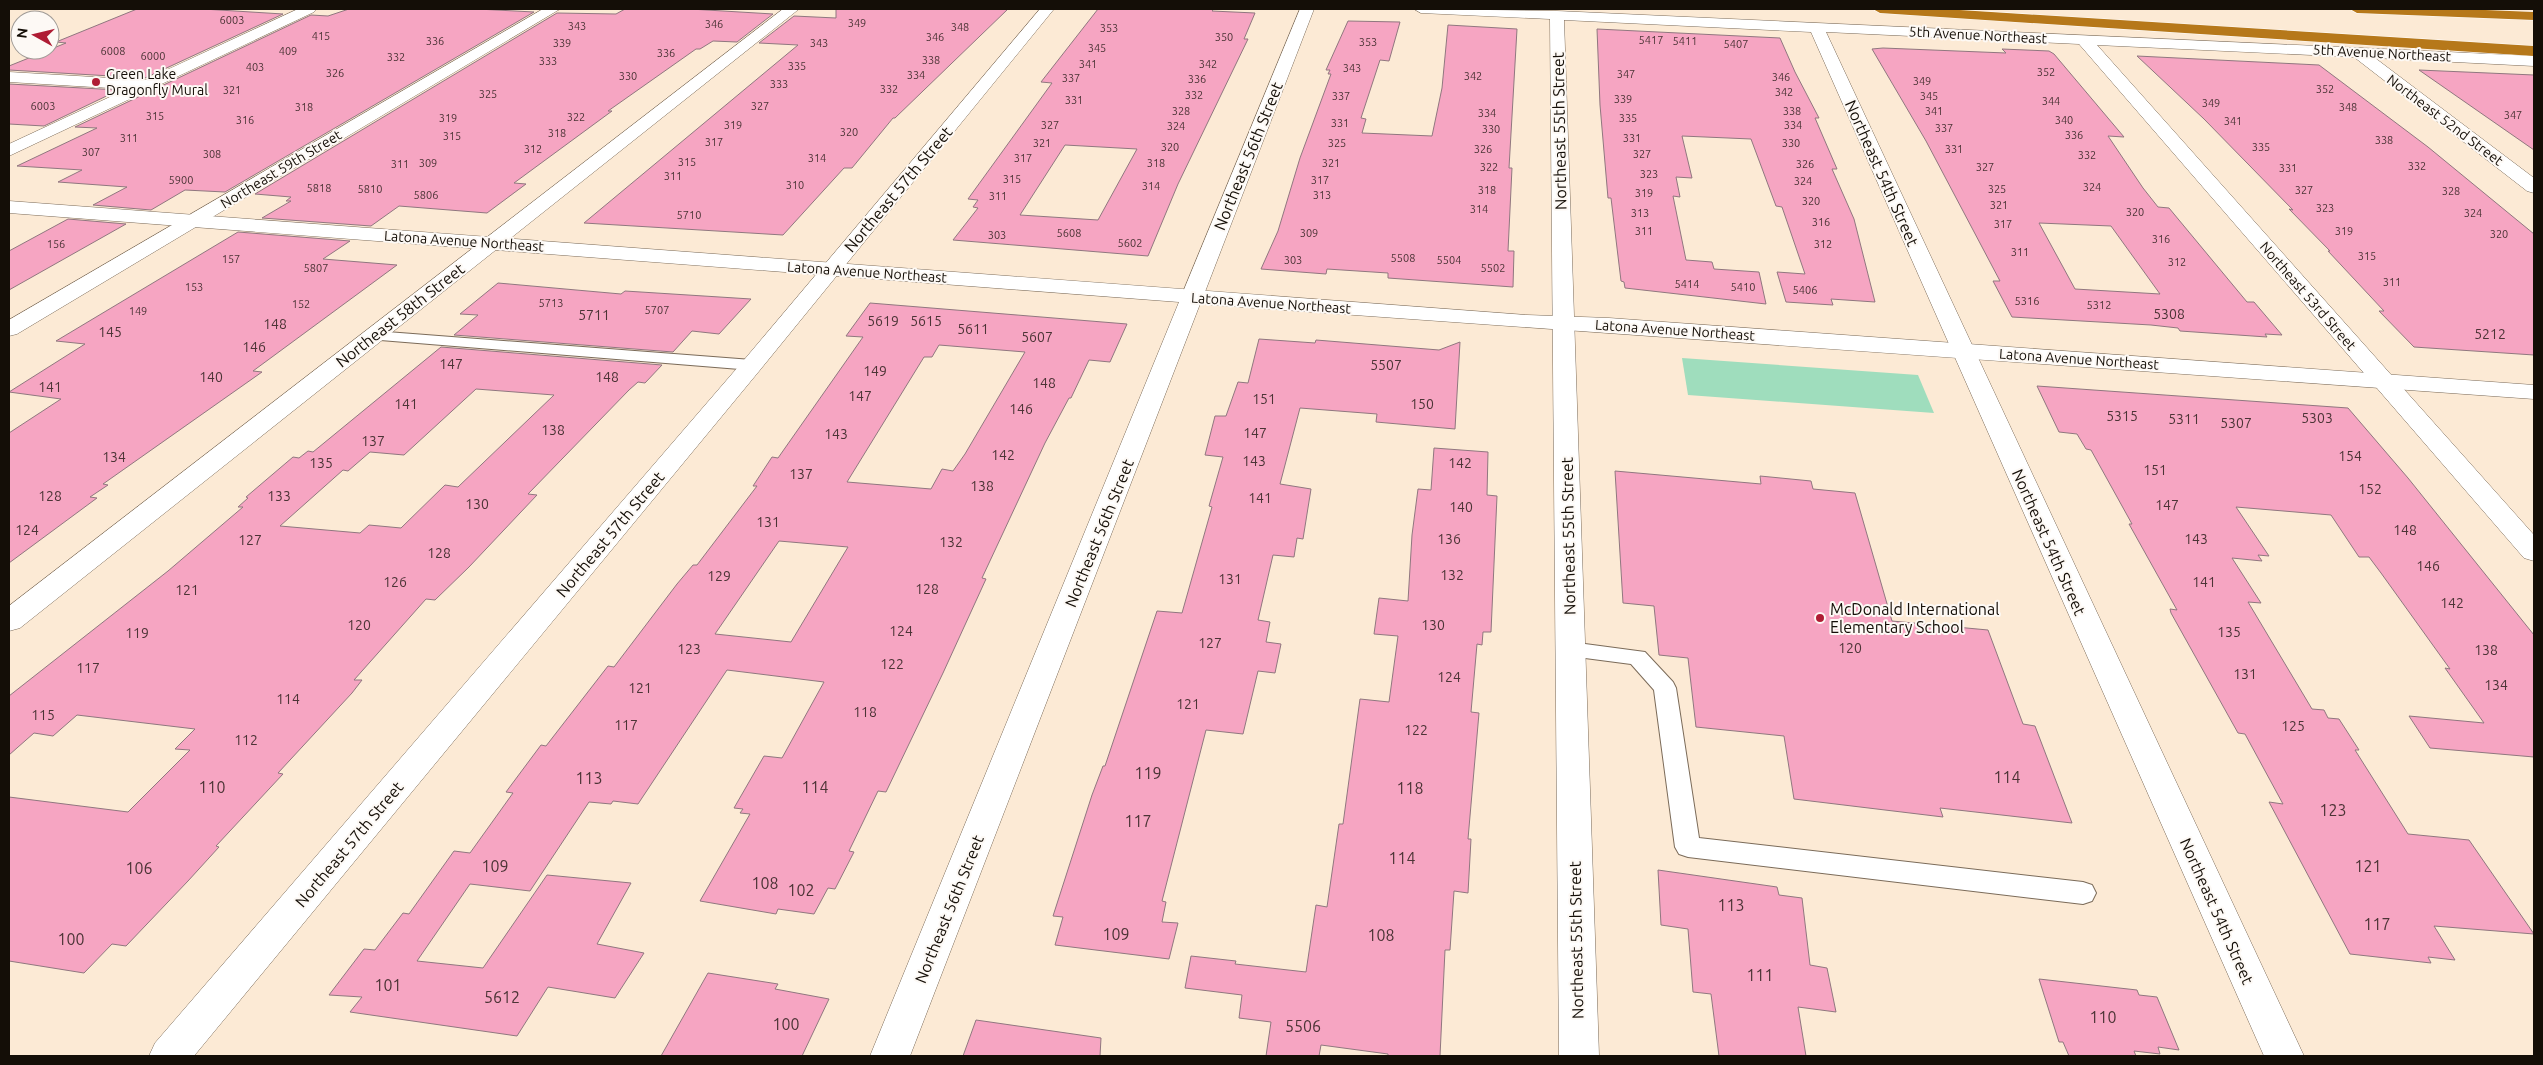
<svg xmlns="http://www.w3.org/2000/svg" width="2543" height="1065" font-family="Ubuntu,sans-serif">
<rect width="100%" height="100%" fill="#fcead5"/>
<polygon fill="#9fddbd" points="1682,358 1918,375 1934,413 1688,395"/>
<g fill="#f6a5c2" stroke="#90777f" fill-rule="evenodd">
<polygon points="137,9 203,9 283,14 145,78 9,70 9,66 66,43 56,42"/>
<polygon points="349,9 477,9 534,12 225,192 185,190 151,210 93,205 127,187 58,182 82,170 17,166 97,128 75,127 311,15 328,16"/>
<polygon points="625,9 690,9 773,14 737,42 713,41 700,49 696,49 608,111 612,111 514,183 526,184 487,213 399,206 371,226 262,218 291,201 286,201 291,197 255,194 557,13 616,14"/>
<polygon points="836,9 1008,9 895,118 893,118 852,168 844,168 783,235 584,223 798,45 759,43 794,16 836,18"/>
<path d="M1098 9H1214L1212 11 1255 13 1244 39H1248L1178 184 1148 256 953 240 978 208 973 207 978 200 968 199 1052 83 1041 82ZM1065 145 1137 149 1098 220 1020 215Z"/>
<polygon points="1348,21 1400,22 1389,61 1380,60 1361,118 1366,119 1362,133 1432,136 1442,88 1448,25 1517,29 1509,168 1512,168 1508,251 1514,251 1513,287 1388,278 1388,273 1327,269 1326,274 1261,269 1278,231 1300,158 1331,74 1328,74 1330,70 1326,70"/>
<polygon points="1597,29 1780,38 1795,72 1819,118 1815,118 1837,169 1832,169 1854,219 1875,302 1831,299 1833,305 1786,302 1777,272 1805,274 1782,207 1776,206 1751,139 1682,136 1692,178 1676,177 1680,197 1673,196 1686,260 1712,262 1714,269 1759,272 1766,304 1625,288 1624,282 1621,281 1611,198 1608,198 1600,105"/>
<path d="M1883 48 2006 53 2002 49 2049 51 2054 54 2124 137 2108 136 2143 188 2158 207 2169 208 2247 302H2254L2282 335 2265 334 2267 337 2180 331 2178 328 2151 325 2012 317 1993 281H2000L1926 141 1872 49ZM2039 223 2111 226 2160 294 2075 289Z"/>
<polygon points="2137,56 2319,65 2428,147 2534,234 2534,355 2414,347 2379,311 2384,311 2328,251 2330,251 2289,209 2293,210 2204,119"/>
<polygon points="2419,70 2534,75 2534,150"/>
<polygon points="9,84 119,90 44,126 9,124"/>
<polygon points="68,219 126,224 9,290 9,251"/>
<polygon points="238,232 350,241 323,259 397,265 253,371 262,372 103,484 108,485 90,497 97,498 9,563 9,433 61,399 9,392 85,344 56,341"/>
<polygon points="498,283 621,294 625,291 751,299 719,334 692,331 673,352 454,335 478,315 460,314"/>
<path d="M870 303 1127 324 1110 362 1089 360 1071 398H1069L1045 443 982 578 986 579 943 673 886 792 878 791 849 851 854 852 835 889 828 888 814 914 778 909 776 914 700 901 750 814 740 813 743 809 734 808 764 756 782 758 824 682 727 670 638 804 613 801 611 804 589 802 530 891 470 884 417 961 483 968 547 875 631 883 597 944 644 953 615 998 548 987 517 1036 350 1012 362 997 329 995 364 949 375 950 403 913 409 914 454 851 470 853 513 793 506 792 541 745 546 746 608 666 614 667 677 584 693 565H697L757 486H753L772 457 778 458 863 337 846 336ZM939 345 1025 352 965 454 953 471 942 469 931 489 847 482 924 357H932ZM779 541 848 547 791 642 715 634Z"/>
<polygon points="1259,339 1315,343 1316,340 1439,350 1460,342 1455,429 1376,422 1377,414 1300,408 1280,484 1311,489 1303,539 1297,538 1294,557 1273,555 1258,620 1270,622 1266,642 1281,644 1275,673 1258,671 1243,734 1206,730 1162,901 1166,902 1162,922 1178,923 1169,959 1055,945 1063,917 1053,916 1092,795 1103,766 1105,766 1157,611 1182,613 1212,507 1209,506 1223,457 1205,455 1215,416 1226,416 1238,382 1248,383"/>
<path d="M441 347 662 365 645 383 638 382 629 390 528 494 537 495 469 567 435 600 426 599 354 680H362L352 693 278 773 283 774 216 846 219 847 188 881 126 946 112 944 84 973 9 961V797L128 812 190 750 175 749 195 729 77 715 53 736 34 733 9 755V696L168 571 243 507H238L248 498 246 497 293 457 299 458 308 451 313 452ZM476 389 554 395 458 487 445 485 401 528 369 525 360 533 280 526 343 470 348 471 370 452 404 455Z"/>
<polygon points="2037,386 2348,408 2408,478 2534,635 2534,757 2430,748 2409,716 2484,723 2445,668 2450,669 2381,573 2369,557 2359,557 2331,515 2236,507 2269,556 2258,555 2262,561 2232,558 2261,603 2248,602 2312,709 2324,710 2328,718 2339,719 2359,750 2355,750 2408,834 2469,840 2534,934 2434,926 2455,960 2428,957 2431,963 2350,954 2269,802 2283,804 2245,734 2238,733 2171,613 2170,609 2177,610 2129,524 2132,524 2091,450 2086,449 2077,434 2059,432"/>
<polygon points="1434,448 1488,452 1487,495 1497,496 1491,632 1483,632 1482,645 1477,644 1471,712 1479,713 1468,839 1471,839 1468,893 1454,891 1450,950 1445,950 1440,1056 1388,1056 1388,1054 1321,1045 1319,1056 1266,1056 1271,1022 1239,1018 1242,995 1185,988 1191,956 1236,961 1235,964 1306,972 1316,905 1327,907 1339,824 1343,824 1360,699 1389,702 1398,636 1374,634 1379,598 1408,601 1412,535 1418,489 1431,490"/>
<polygon points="1615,471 1761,484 1760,476 1811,481 1813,489 1855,493 1892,621 1988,630 2023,724 2035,726 2072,823 1940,808 1943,817 1794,799 1784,736 1696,727 1688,658 1659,655 1654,606 1623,603"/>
<polygon points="1658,870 1777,887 1779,895 1802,898 1810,965 1827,968 1836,1012 1798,1007 1806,1056 1719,1056 1711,994 1693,992 1688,929 1661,925"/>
<polygon points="708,973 778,984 775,989 829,999 802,1056 661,1056"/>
<polygon points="2039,979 2137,990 2139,995 2157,997 2179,1050 2158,1047 2160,1054 2134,1051 2136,1056 2069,1056 2063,1042 2059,1042"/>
<polygon points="976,1020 1101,1038 1100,1056 963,1056"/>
</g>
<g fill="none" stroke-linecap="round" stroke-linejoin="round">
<defs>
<g id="service">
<polygon points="374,331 752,360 758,361 760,365 758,369 752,370 368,339 366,336"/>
<polygon points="1570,642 1645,652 1673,682 1676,688 1699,838 2083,882 2092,885 2096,893 2092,901 2083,904 1688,857 1679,854 1675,847 1654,690 1631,664 1562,655 1559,650 1562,645"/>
</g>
<g id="minor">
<polygon points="298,9 316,9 314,12 9,156 9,144 127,89 9,82 9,72 145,80"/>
<polygon points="543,9 560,9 17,334 9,336 9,320"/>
<polygon points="783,9 799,9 20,628 9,631 9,606"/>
<polygon points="1040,9 1054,9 760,370 194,1056 149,1056 155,1043 744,360"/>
<polygon points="1300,9 1314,9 1203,297 1200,302 1192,303 1184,302 1181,297"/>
<polygon points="1414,9 1557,11 2534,56 2534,66 2375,58 2534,178 2534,193 2527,191 2354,57 2097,45 2534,535 2534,561 2524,558 2079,44 1826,32 2304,1056 2264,1056 1811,32 1564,20 1599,1056 1559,1056 1550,19 1421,13"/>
</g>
<polygon id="tertiary" points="9,201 1527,315 1609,318 2534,385 2534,399 1200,304 910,1056 870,1056 1179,302 9,213"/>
<g id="motorway">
<polygon points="1873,9 1944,9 2534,46 2534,56 1880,13"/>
<polygon points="2350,9 2461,9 2534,12 2534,20 2357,13"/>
</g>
</defs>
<use href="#service" stroke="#7b6b59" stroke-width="2"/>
<use href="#minor" stroke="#7b6b59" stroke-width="1"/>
<use href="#tertiary" stroke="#7b6b59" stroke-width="1"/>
<use href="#motorway" stroke="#fff" stroke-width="1"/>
<use href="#service" fill="#fff" fill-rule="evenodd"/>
<use href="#minor" fill="#fff" fill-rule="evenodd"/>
<use href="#tertiary" fill="#fff" fill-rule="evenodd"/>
<use href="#motorway" fill="#b6781a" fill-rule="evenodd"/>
</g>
<g fill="#af1c34" stroke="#fdf9f5" stroke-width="2">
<circle cx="96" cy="82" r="5"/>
<circle cx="1820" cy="618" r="5"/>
</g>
<g text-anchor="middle" stroke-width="4" stroke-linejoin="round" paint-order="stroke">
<g font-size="11" fill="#4c3436">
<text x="232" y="24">6003</text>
<text x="857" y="27">349</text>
<text x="714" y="28">346</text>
<text x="577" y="30">343</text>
<text x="960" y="31">348</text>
<text x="1109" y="32">353</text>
<text x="321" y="40">415</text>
<text x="935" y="41">346</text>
<text x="1224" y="41">350</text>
<text x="1651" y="44">5417</text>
<text x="435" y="45">336</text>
<text x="1685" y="45">5411</text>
<text x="1368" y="46">353</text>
<text x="562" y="47">339</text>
<text x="819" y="47">343</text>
<text x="1736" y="48">5407</text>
<text x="1097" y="52">345</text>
<text x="113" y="55">6008</text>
<text x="288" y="55">409</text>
<text x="666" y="57">336</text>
<text x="153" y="60">6000</text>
<text x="396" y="61">332</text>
<text x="931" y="64">338</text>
<text x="548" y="65">333</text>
<text x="1088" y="68">341</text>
<text x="1208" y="68">342</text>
<text x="797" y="70">335</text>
<text x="255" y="71">403</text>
<text x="1352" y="72">343</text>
<text x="2046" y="76">352</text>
<text x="335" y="77">326</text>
<text x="1626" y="78">347</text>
<text x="916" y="79">334</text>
<text x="628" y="80">330</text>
<text x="1473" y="80">342</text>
<text x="1781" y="81">346</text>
<text x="1071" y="82">337</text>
<text x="1197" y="83">336</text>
<text x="1922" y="85">349</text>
<text x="779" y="88">333</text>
<text x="889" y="93">332</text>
<text x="2325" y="93">352</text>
<text x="232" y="94">321</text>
<text x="1784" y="96">342</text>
<text x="488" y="98">325</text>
<text x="1194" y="99">332</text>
<text x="1341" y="100">337</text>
<text x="1929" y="100">345</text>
<text x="1623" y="103">339</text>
<text x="1074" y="104">331</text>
<text x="2051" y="105">344</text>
<text x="2211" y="107">349</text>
<text x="43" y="110">6003</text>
<text x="760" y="110">327</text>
<text x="304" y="111">318</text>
<text x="2348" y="111">348</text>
<text x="1181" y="115">328</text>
<text x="1792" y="115">338</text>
<text x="1934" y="115">341</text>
<text x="1487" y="117">334</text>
<text x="2513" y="119">347</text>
<text x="155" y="120">315</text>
<text x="576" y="121">322</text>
<text x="448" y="122">319</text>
<text x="1628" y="122">335</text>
<text x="245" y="124">316</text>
<text x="2064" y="124">340</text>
<text x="2233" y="125">341</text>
<text x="1340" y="127">331</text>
<text x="733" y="129">319</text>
<text x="1050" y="129">327</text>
<text x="1793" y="129">334</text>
<text x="1176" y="130">324</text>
<text x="1944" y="132">337</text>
<text x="1491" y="133">330</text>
<text x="849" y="136">320</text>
<text x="557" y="137">318</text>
<text x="2074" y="139">336</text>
<text x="452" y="140">315</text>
<text x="129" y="142">311</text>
<text x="1632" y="142">331</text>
<text x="2384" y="144">338</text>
<text x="714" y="146">317</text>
<text x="1042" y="147">321</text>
<text x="1337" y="147">325</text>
<text x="1791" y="147">330</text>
<text x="1170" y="151">320</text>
<text x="2261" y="151">335</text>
<text x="533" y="153">312</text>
<text x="1483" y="153">326</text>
<text x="1954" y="153">331</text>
<text x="91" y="156">307</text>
<text x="212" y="158">308</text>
<text x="1642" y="158">327</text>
<text x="2087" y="159">332</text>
<text x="817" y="162">314</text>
<text x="1023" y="162">317</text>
<text x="687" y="166">315</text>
<text x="428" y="167">309</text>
<text x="1156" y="167">318</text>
<text x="1331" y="167">321</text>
<text x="400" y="168">311</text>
<text x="1805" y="168">326</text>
<text x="2417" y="170">332</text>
<text x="1489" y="171">322</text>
<text x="1985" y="171">327</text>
<text x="2288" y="172">331</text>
<text x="1649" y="178">323</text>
<text x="673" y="180">311</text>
<text x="1012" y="183">315</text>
<text x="181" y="184">5900</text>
<text x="1320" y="184">317</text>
<text x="1803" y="185">324</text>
<text x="795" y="189">310</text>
<text x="1151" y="190">314</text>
<text x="2092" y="191">324</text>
<text x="319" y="192">5818</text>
<text x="370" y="193">5810</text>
<text x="1997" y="193">325</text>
<text x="1487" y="194">318</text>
<text x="2304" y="194">327</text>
<text x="2451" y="195">328</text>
<text x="1644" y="197">319</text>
<text x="426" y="199">5806</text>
<text x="1322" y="199">313</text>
<text x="998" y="200">311</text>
<text x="1811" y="205">320</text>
<text x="1999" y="209">321</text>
<text x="2325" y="212">323</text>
<text x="1479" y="213">314</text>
<text x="2135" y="216">320</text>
<text x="1640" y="217">313</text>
<text x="2473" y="217">324</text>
<text x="689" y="219">5710</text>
<text x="1821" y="226">316</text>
<text x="2003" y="228">317</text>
<text x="1644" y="235">311</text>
<text x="2344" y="235">319</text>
<text x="1069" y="237">5608</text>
<text x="1309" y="237">309</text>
<text x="2499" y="238">320</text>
<text x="997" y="239">303</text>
<text x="2161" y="243">316</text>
<text x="1130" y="247">5602</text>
<text x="56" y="248">156</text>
<text x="1823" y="248">312</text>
<text x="2020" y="256">311</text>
<text x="2367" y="260">315</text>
<text x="1403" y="262">5508</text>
<text x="231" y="263">157</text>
<text x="1293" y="264">303</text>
<text x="1449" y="264">5504</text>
<text x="2177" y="266">312</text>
<text x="316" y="272">5807</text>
<text x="1493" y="272">5502</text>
<text x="2392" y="286">311</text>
<text x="1687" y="288">5414</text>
<text x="194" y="291">153</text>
<text x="1743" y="291">5410</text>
<text x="1805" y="294">5406</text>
<text x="2027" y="305">5316</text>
<text x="551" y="307">5713</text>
<text x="301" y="308">152</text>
<text x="2099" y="309">5312</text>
<text x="657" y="314">5707</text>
<text x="138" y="315">149</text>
</g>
<g font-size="14" fill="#140e07" stroke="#fdf9f5">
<text transform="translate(1978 35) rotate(3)" y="5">5th Avenue Northeast</text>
<text transform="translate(2382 53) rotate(3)" y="5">5th Avenue Northeast</text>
<text transform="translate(2445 120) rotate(37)" y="5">Northeast 52nd Street</text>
<text transform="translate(281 169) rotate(-31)" y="5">Northeast 59th Street</text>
<text transform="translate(464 241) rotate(4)" y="5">Latona Avenue Northeast</text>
<text transform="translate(867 272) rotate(4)" y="5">Latona Avenue Northeast</text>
<text transform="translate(2308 296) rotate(49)" y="5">Northeast 53rd Street</text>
<text transform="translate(1271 303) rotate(4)" y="5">Latona Avenue Northeast</text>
<text transform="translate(1675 330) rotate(4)" y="5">Latona Avenue Northeast</text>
<text transform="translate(2079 359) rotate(4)" y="5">Latona Avenue Northeast</text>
</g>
<g font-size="14" fill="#140e07" stroke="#fdf9f5" text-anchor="start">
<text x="106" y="79">Green Lake<tspan x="106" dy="16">Dragonfly Mural</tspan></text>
</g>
<g font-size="14" fill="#4c3436">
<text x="2169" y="319">5308</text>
<text x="594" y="320">5711</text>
<text x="883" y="326">5619</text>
<text x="926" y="326">5615</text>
<text x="275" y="329">148</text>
<text x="973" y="334">5611</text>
<text x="110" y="337">145</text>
<text x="2490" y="339">5212</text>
<text x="1037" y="342">5607</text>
<text x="254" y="352">146</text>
<text x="451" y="369">147</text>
<text x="1386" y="370">5507</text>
<text x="875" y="376">149</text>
<text x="211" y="382">140</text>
<text x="607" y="382">148</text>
<text x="1044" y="388">148</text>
<text x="50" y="392">141</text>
<text x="860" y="401">147</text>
<text x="1264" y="404">151</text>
<text x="406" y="409">141</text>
<text x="1422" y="409">150</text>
<text x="1021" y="414">146</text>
<text x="2122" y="421">5315</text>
<text x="2317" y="423">5303</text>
<text x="2184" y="424">5311</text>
<text x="2236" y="428">5307</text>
<text x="553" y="435">138</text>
<text x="1255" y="438">147</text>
<text x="836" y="439">143</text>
<text x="373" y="446">137</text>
<text x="1003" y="460">142</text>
<text x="2350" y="461">154</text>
<text x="114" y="462">134</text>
<text x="1254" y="466">143</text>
<text x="321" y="468">135</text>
<text x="1460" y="468">142</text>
<text x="2155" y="475">151</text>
<text x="801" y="479">137</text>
<text x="982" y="491">138</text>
<text x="2370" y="494">152</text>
<text x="50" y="501">128</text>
<text x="279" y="501">133</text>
<text x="1260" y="503">141</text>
<text x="477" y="509">130</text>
<text x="2167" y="510">147</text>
<text x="1461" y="512">140</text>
<text x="768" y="527">131</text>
<text x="27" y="535">124</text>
<text x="2405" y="535">148</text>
<text x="1449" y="544">136</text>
<text x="2196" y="544">143</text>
<text x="250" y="545">127</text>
<text x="951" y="547">132</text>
<text x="439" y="558">128</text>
<text x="2428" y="571">146</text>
<text x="1452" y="580">132</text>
<text x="719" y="581">129</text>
<text x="1230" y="584">131</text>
<text x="395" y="587">126</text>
<text x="2204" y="587">141</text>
<text x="927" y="594">128</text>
<text x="187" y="595">121</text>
<text x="2452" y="608">142</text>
<text x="359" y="630">120</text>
<text x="1433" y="630">130</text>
<text x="901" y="636">124</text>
<text x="2229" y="637">135</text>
<text x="137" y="638">119</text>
<text x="1210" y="648">127</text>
<text x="1850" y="653">120</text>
<text x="689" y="654">123</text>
<text x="2486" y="655">138</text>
<text x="892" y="669">122</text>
<text x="88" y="673">117</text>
<text x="2245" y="679">131</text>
<text x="1449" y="682">124</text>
<text x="2496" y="690">134</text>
<text x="640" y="693">121</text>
<text x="288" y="704">114</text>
<text x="1188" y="709">121</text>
<text x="865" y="717">118</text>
<text x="43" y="720">115</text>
<text x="626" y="730">117</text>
<text x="2293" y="731">125</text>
<text x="1416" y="735">122</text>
<text x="246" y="745">112</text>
</g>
<g font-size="16" fill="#140e07" stroke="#fdf9f5">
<text transform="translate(1559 131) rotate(-91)" y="6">Northeast 55th Street</text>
<text transform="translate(1248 156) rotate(-68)" y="6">Northeast 56th Street</text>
<text transform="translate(1882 173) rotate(66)" y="6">Northeast 54th Street</text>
<text transform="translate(898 189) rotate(-50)" y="6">Northeast 57th Street</text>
<text transform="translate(400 315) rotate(-38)" y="6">Northeast 58th Street</text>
<text transform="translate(1099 533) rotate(-68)" y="6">Northeast 56th Street</text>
<text transform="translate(610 534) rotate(-50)" y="6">Northeast 57th Street</text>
<text transform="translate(1568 536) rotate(-91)" y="6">Northeast 55th Street</text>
<text transform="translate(2049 542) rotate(66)" y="6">Northeast 54th Street</text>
<text transform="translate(349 844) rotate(-50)" y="6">Northeast 57th Street</text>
<text transform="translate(949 909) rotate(-68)" y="6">Northeast 56th Street</text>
<text transform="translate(2217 911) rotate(66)" y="6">Northeast 54th Street</text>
<text transform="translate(1576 940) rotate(-91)" y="6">Northeast 55th Street</text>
</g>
<g font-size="16" fill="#140e07" stroke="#fdf9f5" text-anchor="start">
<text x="1830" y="615">McDonald International<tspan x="1830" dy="18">Elementary School</tspan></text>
</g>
<g font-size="16" fill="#4c3436">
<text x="1148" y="779">119</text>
<text x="2007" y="783">114</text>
<text x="589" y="784">113</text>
<text x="212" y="793">110</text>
<text x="815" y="793">114</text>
<text x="1410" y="794">118</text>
<text x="2333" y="816">123</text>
<text x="1138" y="827">117</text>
<text x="1402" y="864">114</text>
<text x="495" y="872">109</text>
<text x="2368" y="872">121</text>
<text x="139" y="874">106</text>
<text x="765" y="889">108</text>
<text x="801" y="896">102</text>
<text x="1731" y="911">113</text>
<text x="2377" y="930">117</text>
<text x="1116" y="940">109</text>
<text x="1381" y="941">108</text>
<text x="71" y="945">100</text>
<text x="1760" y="981">111</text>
<text x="388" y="991">101</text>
<text x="502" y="1003">5612</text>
<text x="2103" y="1023">110</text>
<text x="786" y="1030">100</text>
<text x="1303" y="1032">5506</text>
</g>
</g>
<rect width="2543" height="1065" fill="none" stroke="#140e07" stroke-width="20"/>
<g transform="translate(35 35) rotate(278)"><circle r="24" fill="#fdf9f5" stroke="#a09b96"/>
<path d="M0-4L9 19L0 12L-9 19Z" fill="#af1c34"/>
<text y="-8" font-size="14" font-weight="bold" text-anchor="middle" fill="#140e07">N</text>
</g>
</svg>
